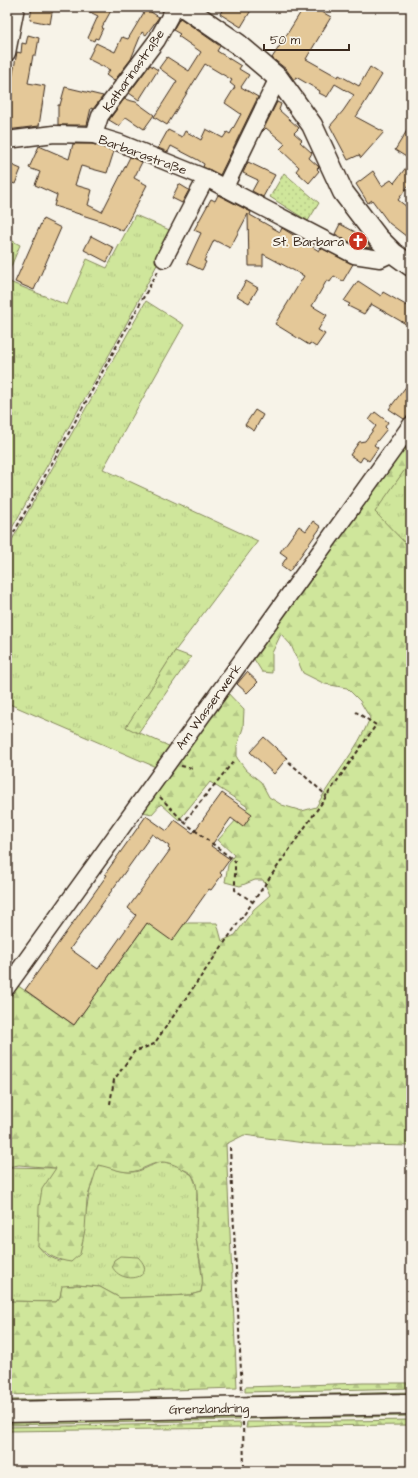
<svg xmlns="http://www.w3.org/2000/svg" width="418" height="1478" font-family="'Architects Daughter',sans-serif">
<defs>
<pattern id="grass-tufts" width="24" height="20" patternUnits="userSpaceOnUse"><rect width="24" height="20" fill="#cfe69b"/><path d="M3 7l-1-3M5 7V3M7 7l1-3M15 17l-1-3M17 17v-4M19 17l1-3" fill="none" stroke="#b3c585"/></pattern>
<pattern id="forest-firs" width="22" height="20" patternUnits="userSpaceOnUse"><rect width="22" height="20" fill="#cfe69b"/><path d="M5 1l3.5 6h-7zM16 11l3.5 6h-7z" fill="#b3c585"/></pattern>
<pattern id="park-dots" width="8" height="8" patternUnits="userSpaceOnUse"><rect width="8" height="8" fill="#cfe69b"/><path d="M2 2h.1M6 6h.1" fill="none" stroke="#b3c585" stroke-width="1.8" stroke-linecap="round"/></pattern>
</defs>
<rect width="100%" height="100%" fill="#f7f3e8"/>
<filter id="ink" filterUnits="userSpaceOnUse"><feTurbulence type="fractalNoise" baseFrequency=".025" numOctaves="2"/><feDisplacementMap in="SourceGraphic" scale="8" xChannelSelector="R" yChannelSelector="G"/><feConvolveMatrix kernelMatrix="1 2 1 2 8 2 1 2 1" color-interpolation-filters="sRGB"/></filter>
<g filter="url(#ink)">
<g fill="url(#grass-tufts)" stroke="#85885c">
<polygon points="135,215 174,232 123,330 7,537 7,281 67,305 87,259 107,268"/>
<polygon points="7,238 20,245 7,276"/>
<polygon points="146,301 184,325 103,469 258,541 175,651 127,727 173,748 158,768 7,703 7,549"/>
<polygon points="411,461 411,549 374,512"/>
<path d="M164 1162 176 1165 192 1175 197 1187 196 1238 203 1282 201 1292 190 1295 120 1298 100 1287 77 1285 62 1287 60 1297 56 1302 7 1301V1167L56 1168 38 1246 46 1255 59 1261 80 1253C86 1223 86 1193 98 1164 112 1167 127 1176 141 1170 150 1167 153 1163 164 1162Z"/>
<polygon points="411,1392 411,1398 247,1401 247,1396"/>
<polygon points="237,1397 236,1401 7,1405 7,1400"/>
<polygon points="411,1411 411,1416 246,1419 249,1413"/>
<polygon points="238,1414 239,1420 7,1425 7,1418"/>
<polygon points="247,1422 277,1422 283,1426 246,1428"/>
</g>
<g fill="url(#forest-firs)" stroke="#85885c">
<path d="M411 434V461L375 512 411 549V1146L312 1144 244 1135 226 1144 237 1388 7 1395V1301L56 1302 60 1297 62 1286 77 1285 100 1287 120 1298 190 1295 201 1292C206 1272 196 1252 196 1232 196 1217 201 1186 192 1175 190 1172 185 1170 182 1169 176 1165 168 1162 162 1162 150 1163 142 1171 130 1172 119 1172 109 1167 98 1165L87 1199 85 1230 80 1254 71 1262C57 1260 48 1256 38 1246L39 1207 42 1189 56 1168 19 1165 7 1167V995L14 983 74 1025 147 923H217L222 941 235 935 254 909 270 895 263 880H255L240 886 225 882 228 865 234 855 218 840 248 807 210 782 179 820 161 804 152 814 138 811 225 690 244 710 243 728 237 746V758L246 770 261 782 269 797 282 805 302 811 316 807C333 776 357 751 370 718L360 701 347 688 325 684 303 673 291 645 281 634 272 653V673L262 672 254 659 250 657Z"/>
<polygon points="175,651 191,657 138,733 126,727"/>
<path d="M120 1256 138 1257C160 1279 120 1286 112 1266L114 1260Z"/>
<polygon points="363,1383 411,1383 411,1388 245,1392 245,1387"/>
<polygon points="411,1420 411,1425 283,1426 277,1422"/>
<polygon points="241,1423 240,1428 7,1431 7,1427"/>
</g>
<polygon fill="url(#park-dots)" stroke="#85885c" points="284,173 319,203 308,221 270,197"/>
<g fill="#e4c898" stroke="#3b2a1e" fill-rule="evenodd">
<polygon points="32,7 53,7 50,24 30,20"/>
<polygon points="80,7 113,7 102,27 103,28 98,39 95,38 94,41 88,38 98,16"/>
<polygon points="224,7 253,7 241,27 220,14"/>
<polygon points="304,7 313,7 331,17 306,59 338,77 339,75 359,86 370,67 382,75 356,117 384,132 361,158 359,155 348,160 330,126 343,111 354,95 335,84 327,97 319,93 320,91 296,77 294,80 286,69 272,58"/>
<polygon points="146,9 159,17 146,35 142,32 131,59 114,81 106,75 110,70 88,59 96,43 115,52 122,37 128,39"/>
<polygon points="180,18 220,46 217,51 241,66 239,69 249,75 241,87 258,97 220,175 203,167 204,164 198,160 171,146 168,152 158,148 168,130 182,137 185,131 201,140 206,129 223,138 227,132 230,134 241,114 225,103 235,87 230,83 232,80 205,64 167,125 154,117 177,81 159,68 167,57 189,71 201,52 178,36 180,34 173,30"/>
<polygon points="28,35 39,38 36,55 33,55 28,83 45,86 39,126 7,130 7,93 9,83 12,79 17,52 21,53 22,43 26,44"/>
<polygon points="150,65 158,70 139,100 129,93"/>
<polygon points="65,87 103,96 93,109 91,108 87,125 58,125 58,105 60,105"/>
<polygon points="124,99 136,102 154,115 144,129 126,117 119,126 109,120"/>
<polygon points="277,102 281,104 279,110 299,128 294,133 302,140 300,142 312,153 309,158 319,167 317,169 319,171 309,183 296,171 299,167 280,149 285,144 266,128 262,132"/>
<polygon points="411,124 411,160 395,150"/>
<polygon points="73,144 92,144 114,151 107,173 81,166 75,185 92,190 88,205 102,212 130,157 142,162 134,178 147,185 123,231 104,222 54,206 57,195 35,185 40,172 29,168 39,146 69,159"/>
<polygon points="411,161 411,182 398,200 411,210 411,240 389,223 372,200 368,203 356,184 373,171 382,186 391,180 394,183"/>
<polygon points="248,162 275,175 263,197 252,191 258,180 243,173"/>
<polygon points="7,163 21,169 15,184 7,181"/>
<polygon points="179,184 189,190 182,203 172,198"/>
<polygon points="218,195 251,212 250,215 280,232 282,228 319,251 321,248 353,264 343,281 334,276 330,282 327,280 312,306 327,315 318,330 325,334 316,347 310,343 309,345 275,324 304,276 263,254 263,266 249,266 248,214 230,248 214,240 204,261 206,262 202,270 187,263 201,233 194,230 211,199 215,201"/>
<polygon points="43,219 61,228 34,290 15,282"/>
<polygon points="340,224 361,235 370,246 369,248 357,246 335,234"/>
<polygon points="91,236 114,248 107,262 84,250"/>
<polygon points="246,281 258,288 249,303 237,296"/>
<polygon points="358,281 381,296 383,292 411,308 411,327 371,304 364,314 348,306 350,304 344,301"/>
<polygon points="411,380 411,416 404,419 389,409"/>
<polygon points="255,410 263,415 254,431 245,425"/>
<polygon points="375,412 388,422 385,427 387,429 374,445 378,448 369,461 363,457 360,462 350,455 359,442 365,441 376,426 369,420"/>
<polygon points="313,521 321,527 289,572 281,566 287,557 280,552 299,526 306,531"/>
<polygon points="247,672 258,682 247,693 237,684"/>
<polygon points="264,737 287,758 274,774 250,752"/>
<path d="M222 793 252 814 243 827 231 818 211 846 230 859 220 873 222 875 211 890 209 889 172 941 147 923 74 1025 25 990 107 875 105 874 146 816 167 831 175 820 193 833ZM152 834 169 846 168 848 170 850 128 908 136 915 98 969 70 949Z"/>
</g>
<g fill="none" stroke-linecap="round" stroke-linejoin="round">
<defs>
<g id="minor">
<polyline points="7,53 16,7"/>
<polyline points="94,135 100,116 157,40 175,7"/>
<polyline points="7,140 54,134 94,135 120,143 206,178 354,255 380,259 393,253"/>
<polyline points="225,187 278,78"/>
<polyline points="164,259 206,178"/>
<polyline points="7,987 411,425"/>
</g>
<g id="major">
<polyline points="184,7 238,44 278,78 312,125 343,192 378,238 393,253 411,266"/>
<polyline points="7,1412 411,1404"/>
</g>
</defs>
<use href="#minor" stroke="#3b2a1e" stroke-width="19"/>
<use href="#major" stroke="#3b2a1e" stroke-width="23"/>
<g stroke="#3b2a1e" stroke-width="2" stroke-dasharray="4 3" stroke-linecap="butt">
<polyline points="7,545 158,271"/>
<polyline points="233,762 184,822 235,861 235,890 253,902"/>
<polyline points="289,762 327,796"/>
<polyline points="181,766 193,768"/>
<polyline points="160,797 184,822"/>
<polyline points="110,1104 114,1080 134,1052 154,1044 376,725 356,712"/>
<polyline points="230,1147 242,1392"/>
<polyline points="243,1422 244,1471"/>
</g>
<use href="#minor" stroke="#f7f3e8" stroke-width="16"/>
<use href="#major" stroke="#f7f3e8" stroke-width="20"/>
</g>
</g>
<defs>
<symbol id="church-disc" viewBox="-11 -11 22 22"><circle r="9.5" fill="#c8321e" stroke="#f7f3e8"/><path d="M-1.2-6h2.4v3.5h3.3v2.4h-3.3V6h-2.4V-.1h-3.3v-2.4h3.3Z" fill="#fff"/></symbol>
</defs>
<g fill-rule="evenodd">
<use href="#church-disc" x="347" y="230" width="22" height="22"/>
</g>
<g text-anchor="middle" stroke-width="4" stroke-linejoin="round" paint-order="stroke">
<g font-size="13" fill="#3b2a1e" stroke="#f7f3e8">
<text transform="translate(133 70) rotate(-55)" y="5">Katharinastraße</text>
<text transform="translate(143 154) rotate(20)" y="5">Barbarastraße</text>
<text transform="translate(208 706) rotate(-54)" y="5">Am Wasserwerk</text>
<text transform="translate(209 1408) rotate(-1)" y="5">Grenzlandring</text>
</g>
<g font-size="13" fill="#3b2a1e" stroke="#f7f3e8" text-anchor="end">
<text x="344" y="246">St. Barbara</text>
</g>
</g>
<rect width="418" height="1478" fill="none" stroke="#f7f3e8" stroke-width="24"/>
<rect x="12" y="12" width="394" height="1454" fill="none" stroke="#3b2a1e" stroke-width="1.5" filter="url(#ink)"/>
<path d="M264 44v6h85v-6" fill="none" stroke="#3b2a1e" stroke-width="2"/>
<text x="270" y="44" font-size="12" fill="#3b2a1e" stroke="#f7f3e8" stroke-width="3" paint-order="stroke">50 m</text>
</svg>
